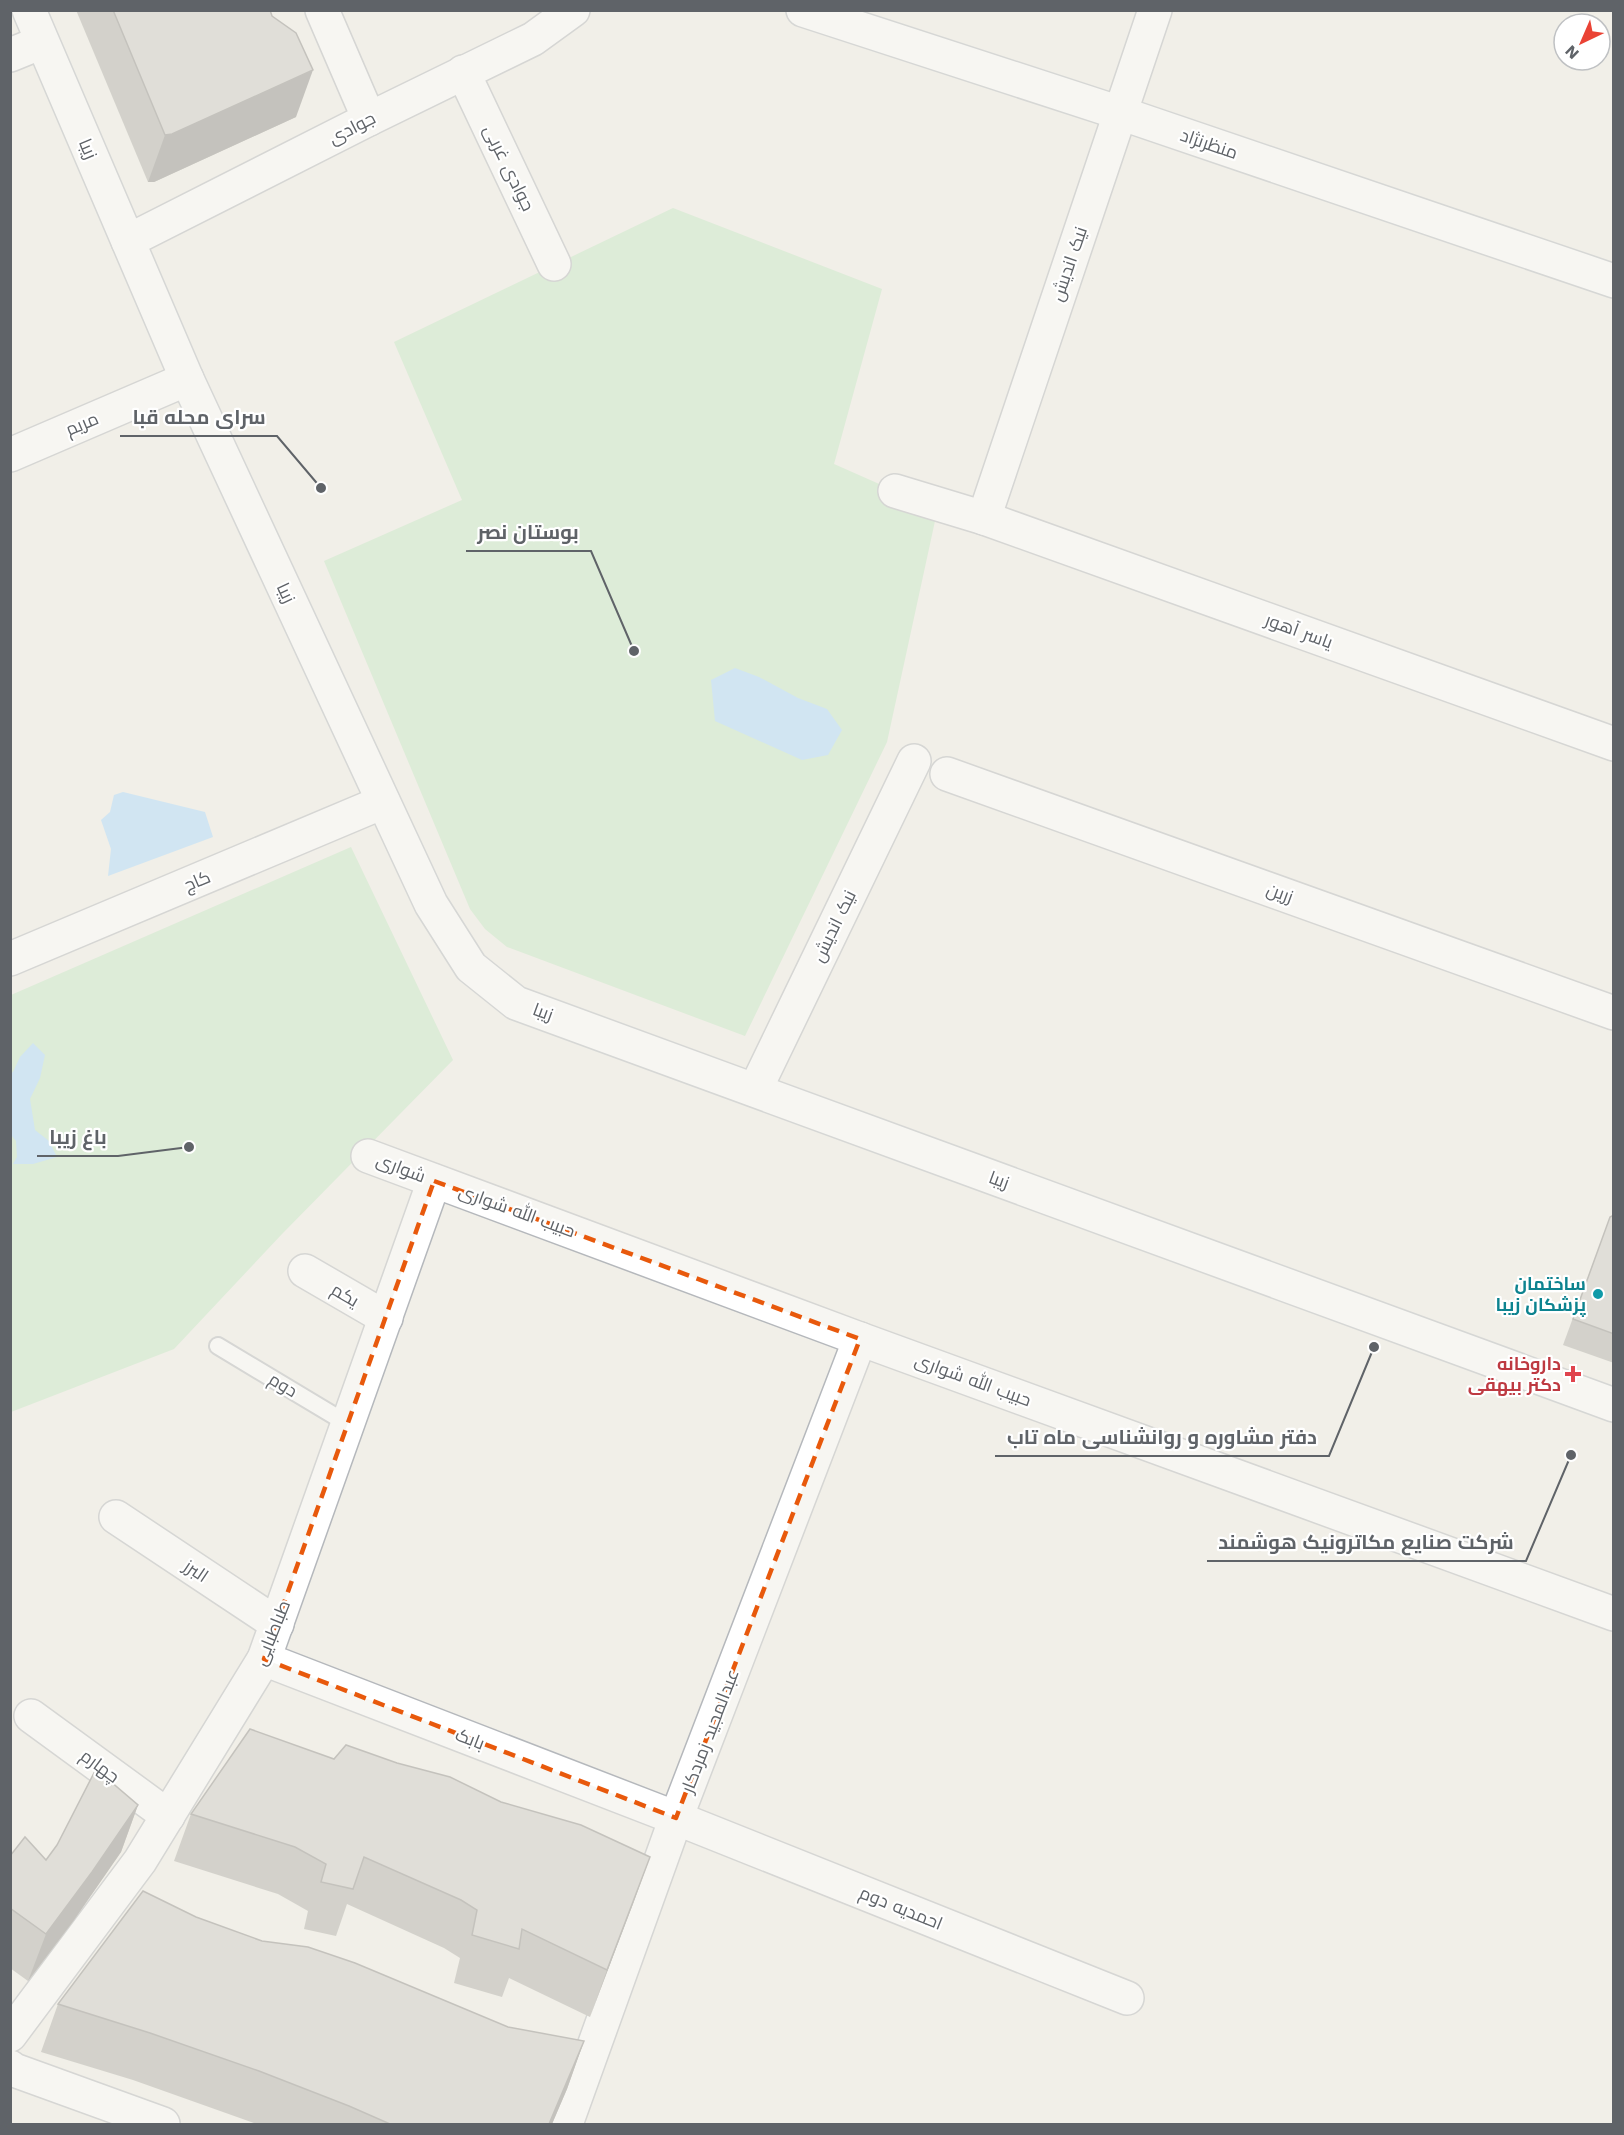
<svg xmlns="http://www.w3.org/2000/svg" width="1624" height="2135" font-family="'Work Sans',Cairo,sans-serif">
<rect width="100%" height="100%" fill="#f1efe8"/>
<g fill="#c5e8c5">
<polygon points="673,208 882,289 834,464 895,491 935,521 887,742 745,1036 507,947 485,929 470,909 324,561 462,500 394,342"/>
<polygon points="351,847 453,1060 282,1234 174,1349 11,1412 11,995"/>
</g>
<g fill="#aadaff">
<polygon points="735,668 759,677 798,698 827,709 842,730 828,755 802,760 715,721 711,680"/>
<polygon points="123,792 205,812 213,837 108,876 111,849 101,820 110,812 114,795"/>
<polygon points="33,1043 45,1055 40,1078 30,1099 35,1130 49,1141 57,1157 33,1164 13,1164 17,1157 16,1141 11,1135 11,1073 13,1072 20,1057"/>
</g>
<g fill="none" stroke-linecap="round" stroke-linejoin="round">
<defs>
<polyline id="lane" points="218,1346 348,1424"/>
<g id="street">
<polyline points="322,10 369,119"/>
<polyline points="10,55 42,42"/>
<polyline points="463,72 554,264"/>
<polyline points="128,241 369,119 533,39 573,10"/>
<polyline points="10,455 187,379"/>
<polyline points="895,491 984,518 1614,744"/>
<polyline points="984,518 1155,10"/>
<polyline points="947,774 1614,1013"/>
<polyline points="10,959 383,802"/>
<polyline points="755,1090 914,761"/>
<polyline points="368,1156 860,1339 1614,1614"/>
<polyline points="305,1271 386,1318"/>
<polyline points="116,1517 277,1624"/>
<polyline points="264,1659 676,1818 1127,1998"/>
<polyline points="31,1716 168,1816"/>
<polyline points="10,2035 140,1861 264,1659 434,1181"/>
<polyline points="10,2067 14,2070 163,2124"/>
<polyline points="566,2124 676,1818 860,1339"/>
</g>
<g id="secondary">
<polyline points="29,10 187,379 431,904 471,967 516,1003 1614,1405"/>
<polyline points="803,10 1120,113 1614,281"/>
</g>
</defs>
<use href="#lane" stroke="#b5b8bc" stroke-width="20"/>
<use href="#street" stroke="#b5b8bc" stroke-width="36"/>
<use href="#secondary" stroke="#b6babf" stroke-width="36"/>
<use href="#lane" stroke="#fff" stroke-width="16"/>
<use href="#street" stroke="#fff" stroke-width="33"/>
<use href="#secondary" stroke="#fff" stroke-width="33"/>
</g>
<g fill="#afaea9">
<polygon points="76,10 270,10 296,117 154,182 148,182"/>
<polygon points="1614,1215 1614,1363 1563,1345 1610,1217"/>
<polygon points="334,1759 501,1802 650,1857 590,2017 509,1978 502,1997 454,1983 460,1958 444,1948 347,1904 336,1936 304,1929 308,1911 278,1894 174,1861 191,1814"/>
<polygon points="138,1805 121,1852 74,1920 28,1981 10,1968 10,1856 46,1860"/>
<polygon points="196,1917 262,1941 508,2027 584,2041 567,2089 552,2124 257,2124 133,2080 41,2052 58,2004"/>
</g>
<g fill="#8f8d8a">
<polygon points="313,70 296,117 154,182 148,182 165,135"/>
<polygon points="138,1805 121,1852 74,1920 28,1981 46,1934"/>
<polygon points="650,1857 633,1904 590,2017 607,1970"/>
<polygon points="584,2041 567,2089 552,2124 549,2124"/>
</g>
<g fill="#cccac5" stroke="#8f8d8a" stroke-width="1.5">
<polygon points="113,10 270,10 272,16 296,33 313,70 172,134 165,135"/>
<polygon points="1614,1215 1614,1334 1573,1319 1610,1217"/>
<polygon points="250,1729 334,1759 346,1745 397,1763 450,1777 501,1802 581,1825 650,1857 607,1970 522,1929 519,1949 472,1935 477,1910 461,1900 364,1857 353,1889 321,1882 326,1864 295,1847 191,1814"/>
<polygon points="96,1769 138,1805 92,1872 46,1934 10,1908 10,1856 25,1837 46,1860 57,1845"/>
<polygon points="143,1891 196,1917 262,1941 308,1947 355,1963 508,2027 584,2041 549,2124 390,2124 349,2106 259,2071 150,2033 58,2004"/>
</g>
<path d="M0 0H1624V2135H0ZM434 1181 860 1339 676 1818 264 1659Z" fill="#f1efe8" fill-opacity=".55" fill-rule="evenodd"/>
<path fill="none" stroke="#e8590c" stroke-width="4.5" stroke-dasharray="12 8" stroke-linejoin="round" d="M434 1181 860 1339 676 1818 264 1659Z"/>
<circle fill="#0f9aa8" stroke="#fff" stroke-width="2" cx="1598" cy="1294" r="6"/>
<path fill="#e0444e" stroke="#fff" stroke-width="2" d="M1570 1365h6v6h6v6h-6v6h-6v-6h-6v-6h6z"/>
<g text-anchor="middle" stroke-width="4.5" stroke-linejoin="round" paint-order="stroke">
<g font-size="18" fill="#5f6368" stroke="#fff">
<text transform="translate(352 128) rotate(-27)" y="6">جوادی</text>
<text transform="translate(1209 144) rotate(19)" y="6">منظرنژاد</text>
<text transform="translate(88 149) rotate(67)" y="6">زیبا</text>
<text transform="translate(509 168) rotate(64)" y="6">جوادی غربی</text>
<text transform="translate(1069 264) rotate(-71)" y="6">نیک اندیش</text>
<text transform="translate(82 424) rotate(-23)" y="6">مریم</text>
<text transform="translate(286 593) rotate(65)" y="6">زیبا</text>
<text transform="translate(1299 631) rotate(20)" y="6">یاسر آهور</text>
<text transform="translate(197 881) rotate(-23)" y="6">کاج</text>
<text transform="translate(1280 893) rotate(20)" y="6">زرین</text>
<text transform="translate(834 926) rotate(-64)" y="6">نیک اندیش</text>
<text transform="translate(543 1012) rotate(20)" y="6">زیبا</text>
<text transform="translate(401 1168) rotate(21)" y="6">شواری</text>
<text transform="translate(999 1180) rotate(20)" y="6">زیبا</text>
<text transform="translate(517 1211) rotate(20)" y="6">حبیب الله شواری</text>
<text transform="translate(345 1295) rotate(30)" y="6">یکم</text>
<text transform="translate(973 1380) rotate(20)" y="6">حبیب الله شواری</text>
<text transform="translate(283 1385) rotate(31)" y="6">دوم</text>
<text transform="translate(196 1571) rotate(34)" y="6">البرز</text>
<text transform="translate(272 1633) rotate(-68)" y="6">طباطبایی</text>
<text transform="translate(710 1731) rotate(-69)" y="6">عبدالمجید زمردکار</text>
<text transform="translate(470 1739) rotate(21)" y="6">بابک</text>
<text transform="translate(100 1766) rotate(36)" y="6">چهارم</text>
<text transform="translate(901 1908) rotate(22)" y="6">احمدیه دوم</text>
</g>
<g font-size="18" font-weight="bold" fill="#0d838f" stroke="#fff" text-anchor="end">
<text x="1586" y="1290">ساختمان<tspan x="1586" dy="21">پزشکان زیبا</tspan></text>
</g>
<g font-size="18" font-weight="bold" fill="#be3a42" stroke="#fff" text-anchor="end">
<text x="1561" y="1370">داروخانه<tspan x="1561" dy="21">دکتر بیهقی</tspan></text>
</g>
</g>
<path fill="none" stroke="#5f6368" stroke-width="2" d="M321 488L277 436H120M634 651L591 551H466M189 1147L118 1156H37M1374 1347L1329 1456H995M1571 1455L1526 1561H1207"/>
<g fill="#5f6368" stroke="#fff" stroke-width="2">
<circle cx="321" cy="488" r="6"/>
<circle cx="634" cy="651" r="6"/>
<circle cx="189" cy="1147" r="6"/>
<circle cx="1374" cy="1347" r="6"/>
<circle cx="1571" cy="1455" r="6"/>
</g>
<g font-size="20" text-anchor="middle" font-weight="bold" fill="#5f6368" stroke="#fff" stroke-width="4.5" stroke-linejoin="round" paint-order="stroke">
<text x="199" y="424">سرای محله قبا</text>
<text x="528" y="539">بوستان نصر</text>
<text x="78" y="1144">باغ زیبا</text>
<text x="1162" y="1444">دفتر مشاوره و روانشناسی ماه تاب</text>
<text x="1366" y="1549">شرکت صنایع مکاترونیک هوشمند</text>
</g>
<rect width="1624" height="2135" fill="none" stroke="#5f6368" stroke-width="24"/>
<g transform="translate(1582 42) rotate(224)"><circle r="28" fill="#ffffff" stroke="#bfc1c3" stroke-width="1.5"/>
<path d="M0-4.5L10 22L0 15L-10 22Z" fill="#ea4335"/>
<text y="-9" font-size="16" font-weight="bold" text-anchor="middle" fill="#5f6368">N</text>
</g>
</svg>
